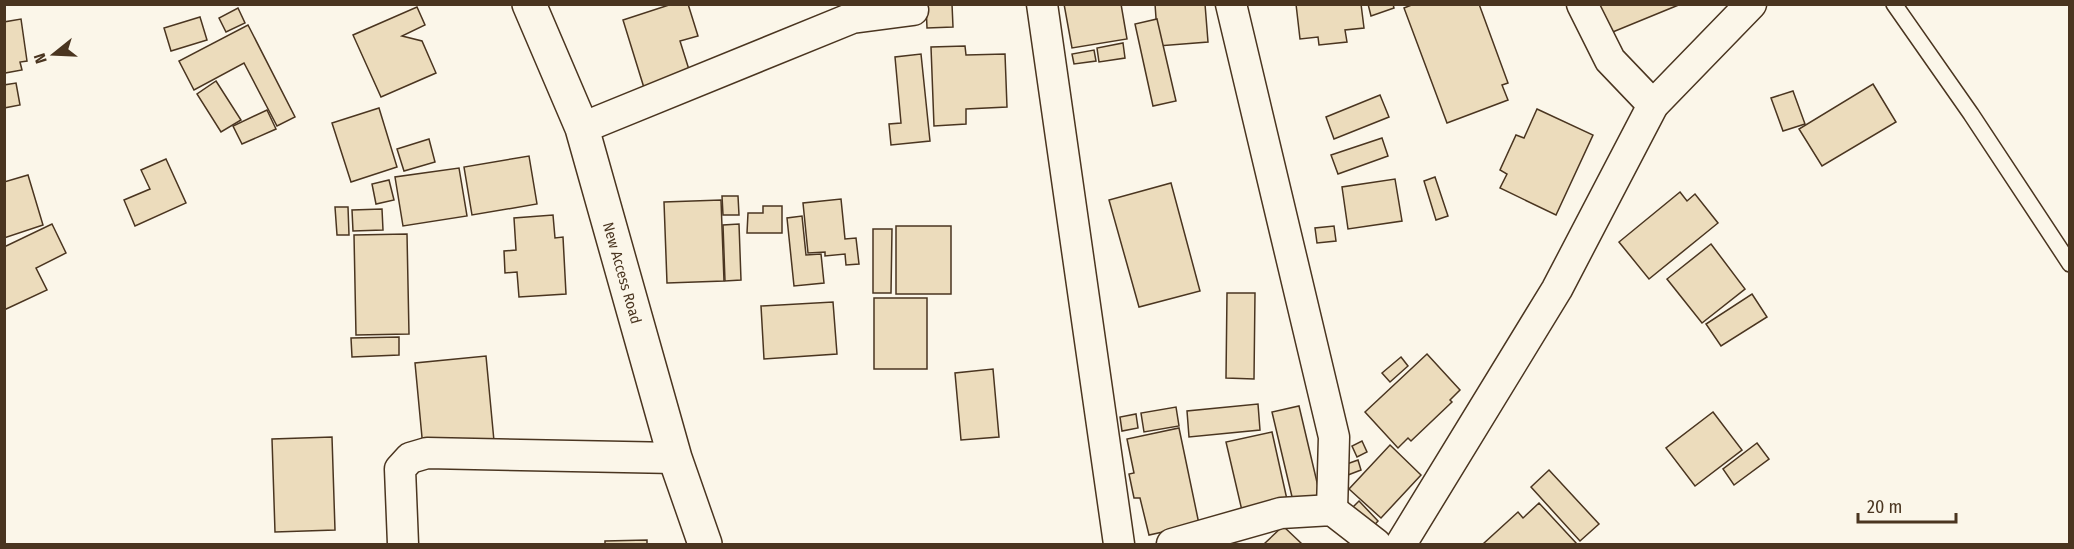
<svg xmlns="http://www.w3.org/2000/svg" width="2074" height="549" font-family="'Fira Sans Condensed',sans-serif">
<rect width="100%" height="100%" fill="#fbf6e9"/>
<g fill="#ecdcbc" stroke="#4a3520" stroke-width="1.5">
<polygon points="672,4 688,4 698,36 680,41 691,76 645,91 623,20"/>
<polygon points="926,4 952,4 953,27 927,28"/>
<polygon points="1064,4 1121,4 1127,39 1072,48"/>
<polygon points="1155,4 1205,4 1208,42 1158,46"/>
<polygon points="1296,4 1361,4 1364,28 1345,30 1347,42 1319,45 1318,37 1300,39"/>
<polygon points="1368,4 1393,4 1394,8 1371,16"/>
<polygon points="1414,4 1479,4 1508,83 1502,85 1508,100 1447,123 1404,8"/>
<polygon points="1590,4 1681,4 1603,36"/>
<polygon points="417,7 425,25 402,36 422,41 436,73 381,97 353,35"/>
<polygon points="238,8 245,23 226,32 219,18"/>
<polygon points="200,17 207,40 171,51 164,28"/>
<polygon points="21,19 27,61 20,62 22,70 5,73 4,22"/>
<polygon points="1157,19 1176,101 1153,106 1135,24"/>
<polygon points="248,25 295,117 277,126 244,63 194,90 179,61"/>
<polygon points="1123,43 1125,58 1099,62 1097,48"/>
<polygon points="965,46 966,55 1005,54 1007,107 966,109 966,124 934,126 931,47"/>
<polygon points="1094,50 1096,61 1074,64 1072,54"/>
<polygon points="921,54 930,141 891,145 889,124 901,123 895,57"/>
<polygon points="216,81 241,120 221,132 197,94"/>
<polygon points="16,83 20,105 4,108 4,85"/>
<polygon points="1873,84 1896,122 1822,166 1799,129"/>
<polygon points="1793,91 1805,124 1783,131 1771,98"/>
<polygon points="1380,95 1389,117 1334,139 1326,117"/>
<polygon points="379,108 397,167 351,182 332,123"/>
<polygon points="1537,109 1593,135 1556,215 1500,188 1507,174 1500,170 1516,135 1524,138"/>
<polygon points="267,110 276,129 242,144 233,126"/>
<polygon points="1382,138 1388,156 1338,174 1331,155"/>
<polygon points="429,139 435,162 404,171 397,149"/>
<polygon points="529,156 537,204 472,215 464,167"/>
<polygon points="166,159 186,203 135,226 124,200 150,189 141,170"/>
<polygon points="459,168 467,216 403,226 395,177"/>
<polygon points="28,175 43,225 4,238 4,182"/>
<polygon points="1435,177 1448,216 1436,220 1424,181"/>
<polygon points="1395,179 1402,221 1348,229 1342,187"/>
<polygon points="389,180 394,200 376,204 372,184"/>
<polygon points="1171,183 1200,291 1139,307 1109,200"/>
<polygon points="1680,192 1687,201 1695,194 1718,223 1649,279 1619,242"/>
<polygon points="722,196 738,196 739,215 723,215"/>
<polygon points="841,199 845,239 856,238 859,264 846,265 845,254 825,256 825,252 808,253 803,203"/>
<polygon points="721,200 724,281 667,283 664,202"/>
<polygon points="763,206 782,206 782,233 747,233 748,213 763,213"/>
<polygon points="335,207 348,207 349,235 337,235"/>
<polygon points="382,209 383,230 353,231 352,210"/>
<polygon points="553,215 555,238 563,237 566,294 519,297 517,272 505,273 504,251 516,250 514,218"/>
<polygon points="802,216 806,255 821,254 824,283 794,286 787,218"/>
<polygon points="52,224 66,253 36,268 47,290 4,310 4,247"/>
<polygon points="739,224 741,280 725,281 723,225"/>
<rect x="896" y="226" width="55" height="68"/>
<polygon points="1334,226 1336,241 1317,243 1315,228"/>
<polygon points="873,229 892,229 891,293 873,293"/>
<polygon points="407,234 409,334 356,335 354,235"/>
<polygon points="1711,244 1745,289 1702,323 1667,279"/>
<polygon points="1227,293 1255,293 1254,379 1226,378"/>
<polygon points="1752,294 1767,317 1721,346 1706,324"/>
<rect x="874" y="298" width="53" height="71"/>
<polygon points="833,302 837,354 764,359 761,306"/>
<polygon points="399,337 399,355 352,357 351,338"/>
<polygon points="1427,354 1460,390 1450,400 1452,402 1411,441 1408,438 1398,448 1365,412"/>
<polygon points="486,356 494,441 423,448 415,363"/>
<polygon points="1401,357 1408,366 1390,382 1382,373"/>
<polygon points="993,369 999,437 961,440 955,373"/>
<polygon points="1258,404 1260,430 1189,437 1187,411"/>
<polygon points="1299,406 1320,495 1293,501 1272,412"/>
<polygon points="1176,407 1179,426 1144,432 1141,413"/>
<polygon points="1713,412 1742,450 1695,486 1666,448"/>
<polygon points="1136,414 1138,428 1122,431 1120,417"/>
<polygon points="1179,428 1199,524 1149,535 1140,498 1134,498 1129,474 1134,473 1127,439"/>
<polygon points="1272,432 1288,504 1243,515 1226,442"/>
<polygon points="332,437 335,530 275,532 272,439"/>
<polygon points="1362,441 1367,452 1357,457 1352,446"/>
<polygon points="1757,443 1769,459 1734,485 1723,469"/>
<polygon points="1390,445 1421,475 1381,518 1349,489"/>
<polygon points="1358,460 1361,470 1348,475 1344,465"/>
<polygon points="1549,470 1599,524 1580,541 1531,487"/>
<polygon points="1359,501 1378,521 1369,531 1349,511"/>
<polygon points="1539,503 1577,544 1483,544 1518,512 1523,518"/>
<polygon points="1283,526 1302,544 1264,544"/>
<polygon points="647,540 647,544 605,544 605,541"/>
</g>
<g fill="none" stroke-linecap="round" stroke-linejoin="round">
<defs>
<polyline id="lane" points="1894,4 1971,114 2070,264"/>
<g id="street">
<polyline points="1042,4 1119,544"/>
<polyline points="1231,4 1334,437 1332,510"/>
<polyline points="1582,4 1610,60 1653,105"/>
<polyline points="582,128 852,18 913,10"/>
<polyline points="403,544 400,469 410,458 427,453 675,458"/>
<polyline points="1172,544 1281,513 1332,510 1376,544"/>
<polyline points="1401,544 1557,289 1653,105 1751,4"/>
</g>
<polyline id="secondary" points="529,4 582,128 675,458 705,544"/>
</defs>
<use href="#lane" stroke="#4a3520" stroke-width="18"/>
<use href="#street" stroke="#4a3520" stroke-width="33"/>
<use href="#secondary" stroke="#4a3520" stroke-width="36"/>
<use href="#lane" stroke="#fbf6e9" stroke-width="15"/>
<use href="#street" stroke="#fbf6e9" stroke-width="30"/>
<use href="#secondary" stroke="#fbf6e9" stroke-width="33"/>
</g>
<g text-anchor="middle" stroke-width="4.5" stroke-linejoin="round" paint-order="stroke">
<g font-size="15" fill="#4a3520" stroke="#fbf6e9">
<text transform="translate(622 273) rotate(74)" y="5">New Access Road</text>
</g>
</g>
<rect width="2074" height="549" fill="none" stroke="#4a3520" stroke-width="12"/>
<g transform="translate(54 54) rotate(252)" stroke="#fbf6e9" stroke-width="4.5" paint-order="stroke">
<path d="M0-4.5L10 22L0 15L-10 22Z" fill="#4a3520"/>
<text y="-9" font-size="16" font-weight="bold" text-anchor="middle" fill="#4a3520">N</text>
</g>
<path d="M1858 513v9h98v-9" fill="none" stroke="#4a3520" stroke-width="3"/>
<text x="1867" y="513" font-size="18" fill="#4a3520" stroke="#fbf6e9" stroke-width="4.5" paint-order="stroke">20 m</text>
</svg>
